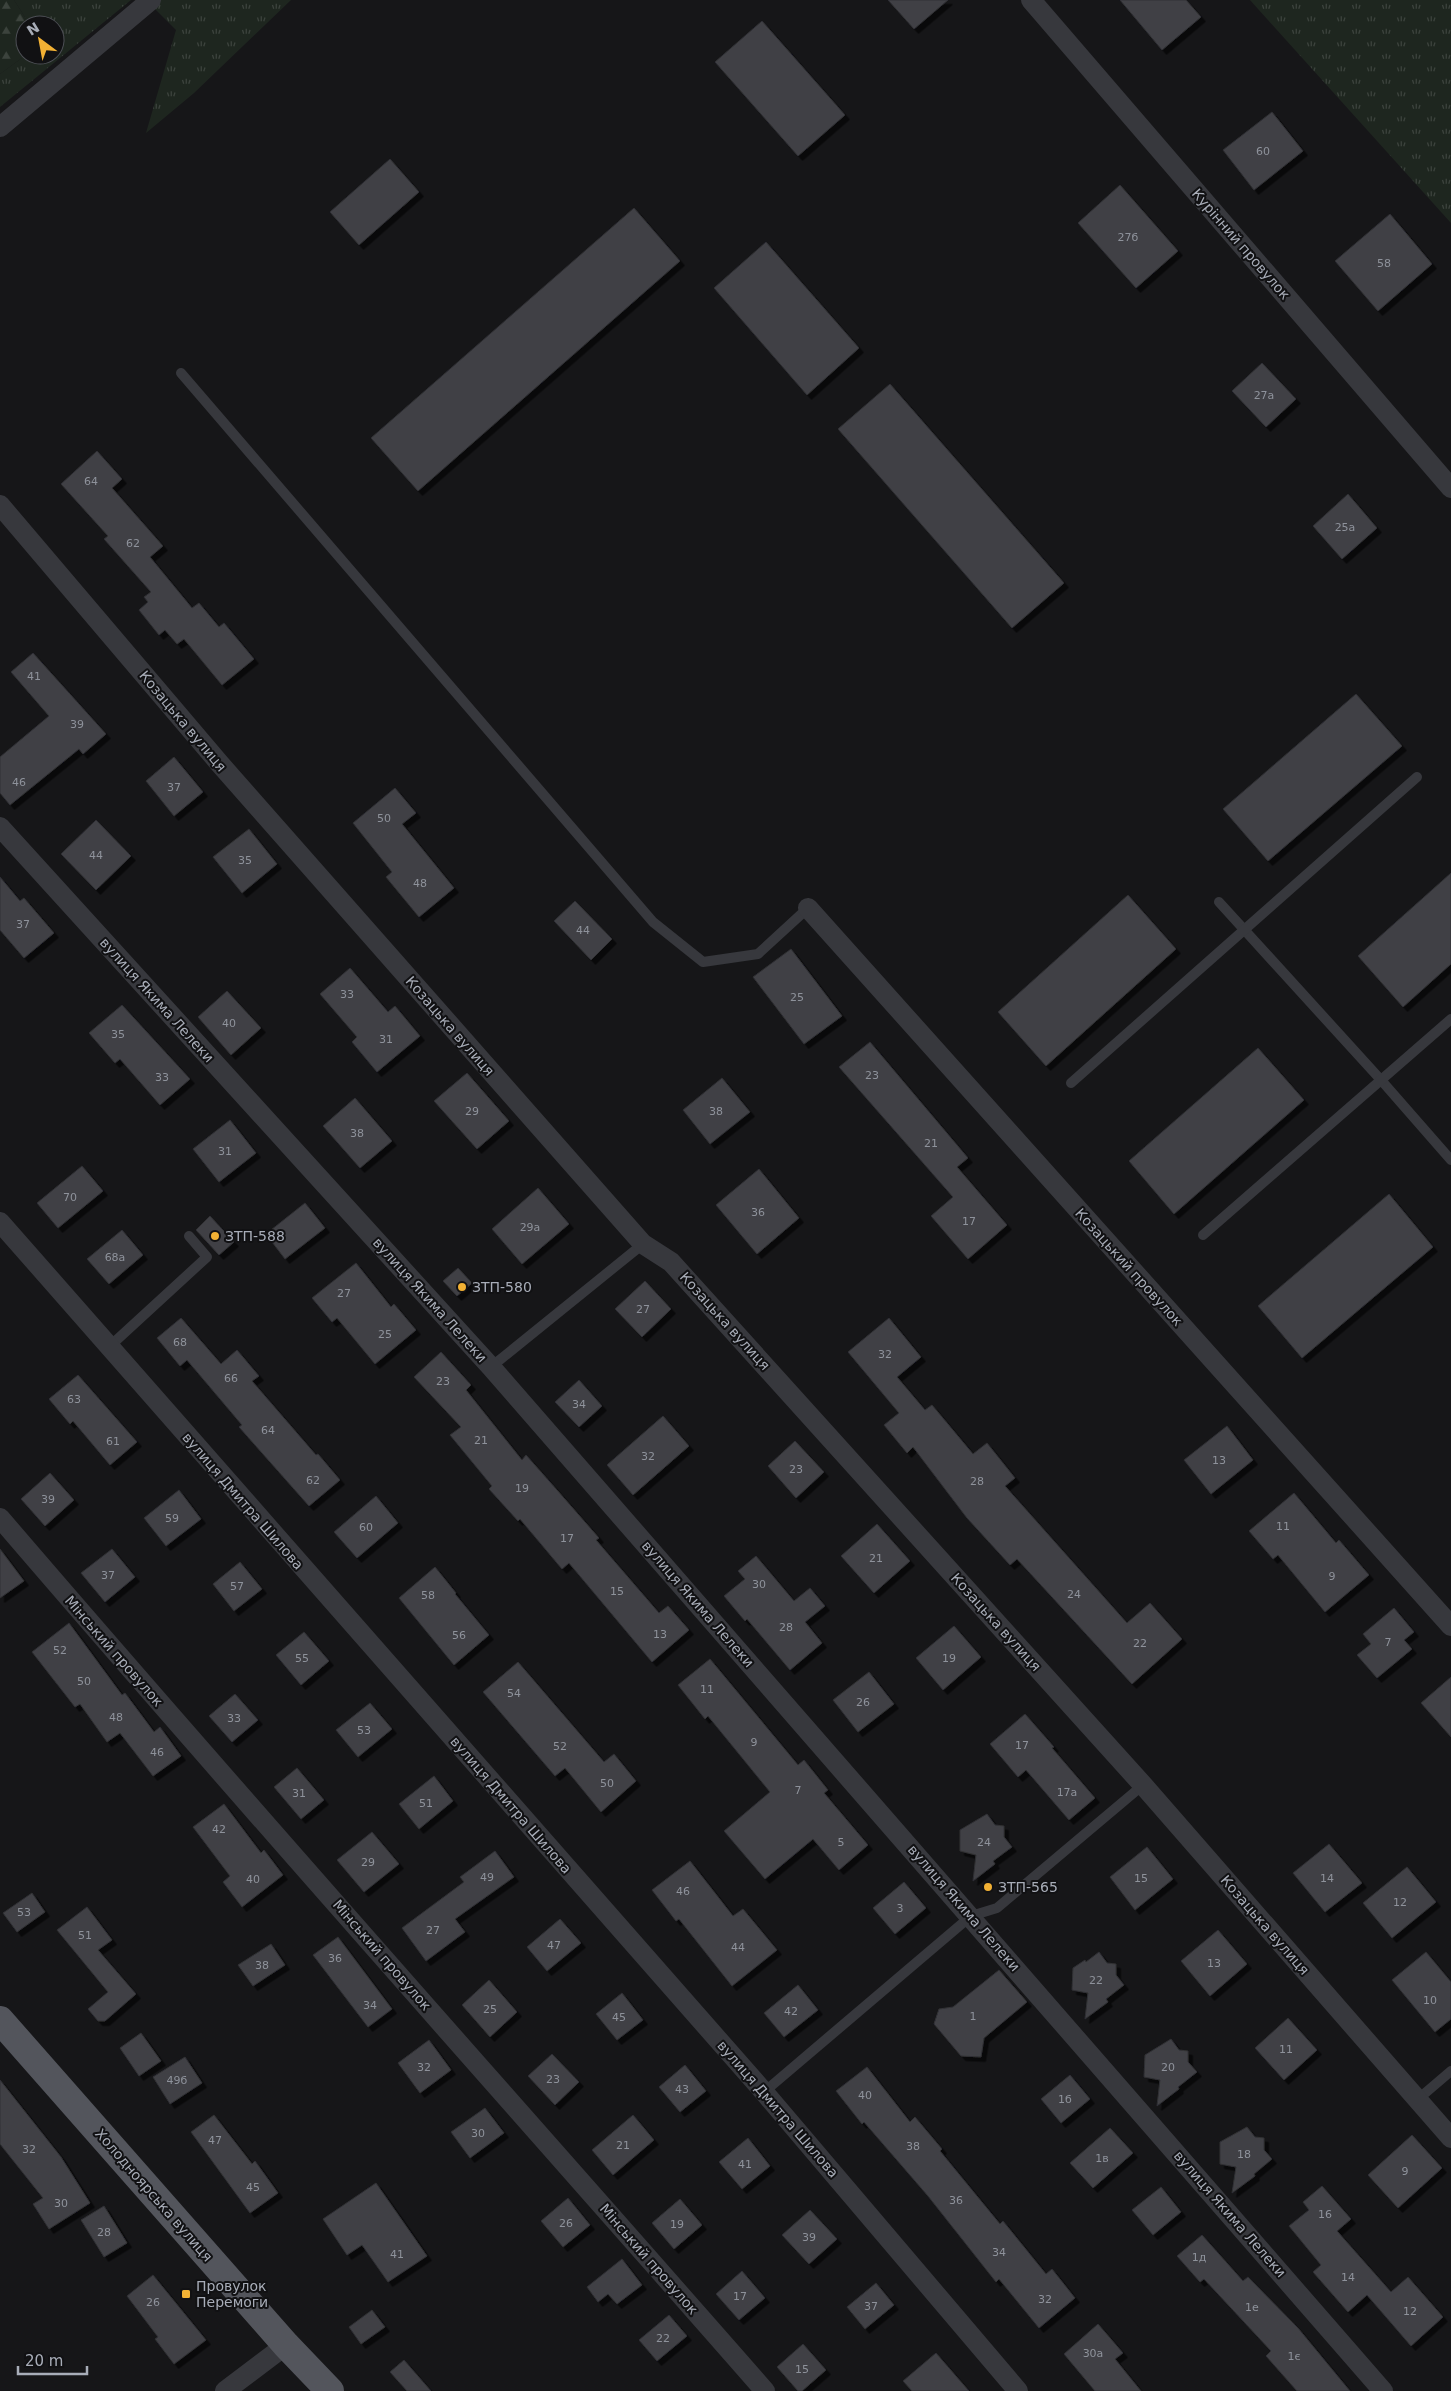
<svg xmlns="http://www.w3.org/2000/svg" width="1451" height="2391" font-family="'DejaVu Sans',sans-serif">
<defs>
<pattern id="grass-tufts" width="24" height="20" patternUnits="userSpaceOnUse" patternTransform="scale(1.25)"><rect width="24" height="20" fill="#1e261f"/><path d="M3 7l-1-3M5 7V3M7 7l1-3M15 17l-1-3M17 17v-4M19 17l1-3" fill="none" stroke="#3c433d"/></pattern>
<pattern id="forest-firs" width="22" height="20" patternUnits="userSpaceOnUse" patternTransform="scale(1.25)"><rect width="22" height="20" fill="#1e261f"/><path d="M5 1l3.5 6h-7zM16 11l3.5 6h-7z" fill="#3c433d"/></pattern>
<filter id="shadow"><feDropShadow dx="4.5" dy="4.5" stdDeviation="0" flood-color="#0009"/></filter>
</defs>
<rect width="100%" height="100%" fill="#161618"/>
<g fill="url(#grass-tufts)">
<polygon points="14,0 131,0 0,107 0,74 26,55 55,55 55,25 30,25"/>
<polygon points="146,0 291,0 194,93 146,133 176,30"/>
<polygon points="1250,0 1451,0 1451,223"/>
</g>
<polygon fill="url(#forest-firs)" points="0,0 14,0 30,25 25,25 26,55 0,74"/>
<g fill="#404145" stroke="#303034" filter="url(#shadow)">
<polygon points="888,0 948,0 914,29"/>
<polygon points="1120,0 1186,0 1201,17 1162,50"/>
<polygon points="762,21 845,115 798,156 715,62"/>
<polygon points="1272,112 1303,151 1254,190 1223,150"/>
<polygon points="390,159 419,192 359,245 330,212"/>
<polygon points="1120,185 1178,251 1136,288 1078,223"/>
<polygon points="634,208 680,261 418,491 371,438"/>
<polygon points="1390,214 1432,264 1378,311 1335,261"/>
<polygon points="766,242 859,348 807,395 714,288"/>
<polygon points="1262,363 1296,399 1266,427 1232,391"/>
<polygon points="890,384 1064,583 1012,628 838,429"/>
<polygon points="97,451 122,479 112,488 163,546 150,557 192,608 199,603 219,627 224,623 254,659 222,685 184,639 177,644 165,630 159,635 139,610 148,602 144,597 151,592 104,539 108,536 61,484"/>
<polygon points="1348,494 1377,528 1342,559 1313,526"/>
<polygon points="33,653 106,734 83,754 79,749 10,805 0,793 0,757 49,716 11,672"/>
<polygon points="1356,694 1402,746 1268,861 1223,809"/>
<polygon points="174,757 203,792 174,816 146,781"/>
<polygon points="395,788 416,813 402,824 454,888 419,917 386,877 392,872 353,823"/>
<polygon points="96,820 131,856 96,890 61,854"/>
<polygon points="249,829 277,864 242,893 213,857"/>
<polygon points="1451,873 1451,964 1403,1007 1358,956"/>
<polygon points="0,877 20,901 24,898 54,933 24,958 0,930"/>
<polygon points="1128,895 1176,949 1046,1066 998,1012"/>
<polygon points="575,901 612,939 591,960 554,921"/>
<polygon points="791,949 842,1016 804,1044 753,977"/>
<polygon points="350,968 388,1012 395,1006 420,1036 377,1072 352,1042 357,1037 320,994"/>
<polygon points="227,991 261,1028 231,1055 198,1017"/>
<polygon points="122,1005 190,1079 160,1105 120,1059 115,1063 89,1033"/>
<polygon points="870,1042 968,1158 957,1167 1007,1225 968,1259 931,1216 953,1197 839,1067"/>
<polygon points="1258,1048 1304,1100 1174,1214 1129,1161"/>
<polygon points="467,1073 509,1121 477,1149 434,1101"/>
<polygon points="722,1078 750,1112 710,1144 683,1110"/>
<polygon points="355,1098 392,1141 360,1168 323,1126"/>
<polygon points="230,1120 256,1153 219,1182 193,1149"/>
<polygon points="82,1166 103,1191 58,1228 37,1203"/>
<polygon points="759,1169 799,1218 757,1254 716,1205"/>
<polygon points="538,1188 569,1224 522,1264 492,1229"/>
<polygon points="1389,1194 1433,1247 1302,1358 1258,1306"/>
<polygon points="305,1203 325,1228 285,1259 266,1234"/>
<polygon points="210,1216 234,1242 219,1255 196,1230"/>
<polygon points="122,1230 143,1255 109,1284 87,1259"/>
<polygon points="356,1263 391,1307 394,1304 416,1330 375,1364 337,1318 332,1322 312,1298"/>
<polygon points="458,1268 472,1283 457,1296 443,1281"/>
<polygon points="645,1281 671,1309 642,1337 615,1309"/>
<polygon points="181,1318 221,1364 237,1350 259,1376 252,1381 316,1455 318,1454 340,1480 309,1506 239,1427 242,1425 187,1360 180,1366 157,1338"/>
<polygon points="889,1318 921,1357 897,1377 925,1410 932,1405 973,1454 987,1443 1015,1478 1005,1486 1127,1623 1150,1603 1182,1639 1132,1684 1017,1559 1010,1565 967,1518 913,1447 907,1453 884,1425 899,1413 848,1352"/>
<polygon points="441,1352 471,1385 466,1390 522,1460 526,1455 557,1490 599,1538 596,1540 659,1613 668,1606 689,1630 652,1662 569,1563 562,1569 520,1519 518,1521 489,1489 492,1486 450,1435 461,1427 414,1377"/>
<polygon points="78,1375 137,1442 110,1465 73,1421 70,1424 49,1399"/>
<polygon points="579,1380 602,1406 579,1427 555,1402"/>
<polygon points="663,1416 689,1446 633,1495 607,1465"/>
<polygon points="1227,1426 1253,1460 1211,1494 1184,1460"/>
<polygon points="795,1441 824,1472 796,1498 768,1466"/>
<polygon points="50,1473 74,1500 45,1526 21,1499"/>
<polygon points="179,1490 201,1519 166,1546 144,1518"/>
<polygon points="1294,1493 1336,1543 1339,1540 1369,1575 1325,1612 1278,1555 1273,1559 1249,1531"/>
<polygon points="376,1496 398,1523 357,1558 334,1532"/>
<polygon points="877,1524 910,1561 874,1593 841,1556"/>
<polygon points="0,1549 24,1581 0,1598"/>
<polygon points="112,1549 135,1577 105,1602 81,1573"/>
<polygon points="756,1556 794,1601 810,1588 825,1606 805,1622 822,1643 790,1670 747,1619 745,1621 724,1596 745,1579 738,1571"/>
<polygon points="240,1562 262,1589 234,1611 213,1584"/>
<polygon points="435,1567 456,1593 455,1594 489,1635 454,1665 399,1598"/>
<polygon points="1394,1608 1414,1632 1404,1640 1412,1649 1377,1678 1357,1655 1371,1644 1363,1634"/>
<polygon points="69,1623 122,1695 125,1693 154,1732 160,1727 181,1756 153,1776 120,1733 107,1742 80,1704 75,1707 32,1652"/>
<polygon points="954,1626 981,1657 943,1690 916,1658"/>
<polygon points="304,1632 329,1661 301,1685 276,1655"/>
<polygon points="710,1659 798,1765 804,1760 828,1790 824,1793 868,1845 839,1870 813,1839 765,1879 724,1831 770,1792 708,1716 705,1719 678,1685"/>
<polygon points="518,1662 604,1762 614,1754 636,1781 601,1812 565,1768 555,1776 483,1692"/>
<polygon points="869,1672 894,1704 858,1732 833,1700"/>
<polygon points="1451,1677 1451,1737 1421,1703"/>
<polygon points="235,1694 258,1720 232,1742 209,1716"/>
<polygon points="370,1703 392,1729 358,1757 336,1730"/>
<polygon points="1025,1714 1054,1747 1052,1748 1095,1798 1069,1820 1026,1770 1018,1777 990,1744"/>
<polygon points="297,1768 324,1800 301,1819 274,1787"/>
<polygon points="434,1776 453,1801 419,1829 399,1804"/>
<polygon points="224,1804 261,1853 264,1850 283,1875 242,1907 223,1882 230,1876 193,1827"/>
<polygon points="987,1814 995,1825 1004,1826 1004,1837 1012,1847 993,1861 995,1864 973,1881 976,1855 960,1851 960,1830"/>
<polygon points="372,1832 399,1864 364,1892 337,1860"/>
<polygon points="1329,1844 1362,1883 1325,1912 1293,1873"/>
<polygon points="1147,1847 1173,1879 1135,1910 1110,1877"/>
<polygon points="495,1851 514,1877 455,1919 465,1932 426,1961 402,1928 464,1882 460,1877"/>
<polygon points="690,1861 733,1916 743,1909 777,1950 732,1986 679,1919 676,1921 652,1890"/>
<polygon points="1407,1867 1436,1902 1392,1938 1363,1903"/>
<polygon points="904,1882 926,1908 895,1934 873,1908"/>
<polygon points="32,1893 45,1912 17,1932 3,1913"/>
<polygon points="87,1907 112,1940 98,1950 136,1994 105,2021 98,2021 88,2009 108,1992 57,1930"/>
<polygon points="560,1919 581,1943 547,1971 527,1947"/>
<polygon points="1218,1930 1247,1964 1210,1996 1181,1961"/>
<polygon points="338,1937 392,2009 368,2027 313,1955"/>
<polygon points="271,1944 285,1965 253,1986 238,1965"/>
<polygon points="1099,1952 1107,1963 1116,1964 1116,1975 1124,1985 1106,1999 1108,2002 1085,2019 1088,1993 1072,1990 1073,1968 1085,1960 1086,1962"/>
<polygon points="1426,1952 1451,1982 1451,2019 1435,2032 1392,1980"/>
<polygon points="999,1970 1027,2002 984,2038 981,2057 961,2056 934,2024 939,2009 953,2007"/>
<polygon points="489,1980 517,2012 490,2037 462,2005"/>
<polygon points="798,1985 818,2010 784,2037 764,2013"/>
<polygon points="622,1993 643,2020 617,2040 596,2014"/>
<polygon points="1288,2018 1317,2050 1284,2080 1255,2048"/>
<polygon points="141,2033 161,2061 139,2076 120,2048"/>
<polygon points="1171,2039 1179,2050 1188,2051 1188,2062 1197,2072 1178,2087 1179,2089 1157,2106 1160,2080 1144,2077 1145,2055"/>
<polygon points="429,2040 451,2070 420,2093 398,2063"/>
<polygon points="552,2054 579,2082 555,2105 528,2076"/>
<polygon points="185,2057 202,2083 170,2104 153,2077"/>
<polygon points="685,2065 706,2091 680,2112 659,2087"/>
<polygon points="867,2067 910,2122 915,2117 942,2149 940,2151 1000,2224 1003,2221 1046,2274 1052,2269 1075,2298 1039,2328 999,2279 996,2282 928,2196 864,2122 862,2124 836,2091"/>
<polygon points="1070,2075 1090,2099 1061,2123 1041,2099"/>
<polygon points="0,2080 61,2157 90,2203 49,2229 33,2204 43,2198 0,2144"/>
<polygon points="485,2108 504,2133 470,2158 451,2132"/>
<polygon points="214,2115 252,2164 255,2161 278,2193 250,2213 191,2132"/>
<polygon points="633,2115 654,2140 613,2175 592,2150"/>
<polygon points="1247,2127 1255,2137 1264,2138 1264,2150 1272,2159 1254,2174 1255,2176 1232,2193 1236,2167 1220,2164 1220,2142"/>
<polygon points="1110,2128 1133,2153 1093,2188 1070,2163"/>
<polygon points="1412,2135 1442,2168 1398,2208 1368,2175"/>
<polygon points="748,2138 770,2166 742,2189 719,2162"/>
<polygon points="376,2183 427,2256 388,2282 362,2245 347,2255 323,2219"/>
<polygon points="1322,2186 1351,2219 1337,2231 1391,2292 1408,2277 1443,2317 1411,2346 1367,2295 1348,2312 1313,2272 1321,2265 1289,2226 1309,2210 1303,2202"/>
<polygon points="1161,2187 1181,2212 1153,2235 1132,2210"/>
<polygon points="568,2198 590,2225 563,2247 541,2221"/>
<polygon points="680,2199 702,2225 674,2249 652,2223"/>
<polygon points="104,2206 127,2243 104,2257 81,2220"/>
<polygon points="810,2210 837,2239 809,2264 782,2235"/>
<polygon points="1202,2235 1243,2281 1248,2277 1298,2328 1350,2391 1297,2391 1266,2356 1271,2351 1204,2279 1200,2282 1177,2256"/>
<polygon points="622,2259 642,2285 617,2304 608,2294 598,2302 587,2287"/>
<polygon points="742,2271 765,2298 739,2320 716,2294"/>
<polygon points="153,2275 206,2340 174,2364 155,2339 158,2337 127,2296"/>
<polygon points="876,2283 894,2305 865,2329 847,2307"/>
<polygon points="372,2310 385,2327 361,2344 349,2327"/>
<polygon points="669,2315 687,2336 657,2361 639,2340"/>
<polygon points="1098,2324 1123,2353 1115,2359 1141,2391 1095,2391 1064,2354"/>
<polygon points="803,2344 826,2370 802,2391 798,2391 777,2367"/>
<polygon points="936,2353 969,2391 912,2391 903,2381"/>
<polygon points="404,2360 431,2391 407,2391 390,2372"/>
</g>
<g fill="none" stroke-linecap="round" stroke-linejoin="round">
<g stroke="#37383d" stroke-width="10">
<polyline points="181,373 653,922 703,962 758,954 808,908"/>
<polyline points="1219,902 1381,1080 1451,1160"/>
<polyline points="1071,1083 1417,777"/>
<polyline points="1203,1235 1451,1019"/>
<polyline points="109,1347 207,1257 189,1236"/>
<polyline points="491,1367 643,1244"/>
<polyline points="764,2092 971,1916 997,1908 1143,1785"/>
<polyline points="1417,2100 1451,2071"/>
</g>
<g stroke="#37383d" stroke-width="20">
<polyline points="1031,0 1451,488"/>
<polyline points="0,127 151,0"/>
<polyline points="0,505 220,764 643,1244 671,1262 1143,1785 1451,2138"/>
<polyline points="0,827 491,1367 1383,2391"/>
<polyline points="808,908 1451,1626"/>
<polyline points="0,1222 764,2092 1018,2391"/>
<path d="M0 1518C252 1812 510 2100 765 2391"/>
<polyline points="225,2391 286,2345"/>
</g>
<polyline stroke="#53555c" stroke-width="28" points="0,2020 286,2345 330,2391"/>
</g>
<g fill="#f2b134" stroke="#111113" stroke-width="2">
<circle cx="215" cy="1236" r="5"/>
<circle cx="462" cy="1287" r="5"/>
<circle cx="988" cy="1887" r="5"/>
<rect x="181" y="2289" width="10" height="10" rx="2.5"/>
</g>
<g text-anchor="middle" stroke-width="4" stroke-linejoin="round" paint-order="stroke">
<g font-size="11" fill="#8e929b">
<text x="1263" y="155">60</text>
<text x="1128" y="241">27б</text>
<text x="1384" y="267">58</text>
<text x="1264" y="399">27а</text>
<text x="91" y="485">64</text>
<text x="1345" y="531">25а</text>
<text x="133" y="547">62</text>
<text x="34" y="680">41</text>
<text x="77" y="728">39</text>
<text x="19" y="786">46</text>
<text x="174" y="791">37</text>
<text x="384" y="822">50</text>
<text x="96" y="859">44</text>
<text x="245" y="864">35</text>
<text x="420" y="887">48</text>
<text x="23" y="928">37</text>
<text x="583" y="934">44</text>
<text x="347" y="998">33</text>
<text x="797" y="1001">25</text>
<text x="229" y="1027">40</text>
<text x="118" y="1038">35</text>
<text x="386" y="1043">31</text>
<text x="872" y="1079">23</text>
<text x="162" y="1081">33</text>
<text x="472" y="1115">29</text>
<text x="716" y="1115">38</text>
<text x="357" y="1137">38</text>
<text x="931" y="1147">21</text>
<text x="225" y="1155">31</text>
<text x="70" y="1201">70</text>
<text x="758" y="1216">36</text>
<text x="969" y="1225">17</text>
<text x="530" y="1231">29а</text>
<text x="115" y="1261">68а</text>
<text x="344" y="1297">27</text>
<text x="643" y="1313">27</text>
<text x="385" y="1338">25</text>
<text x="180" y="1346">68</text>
<text x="885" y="1358">32</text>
<text x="231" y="1382">66</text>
<text x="443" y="1385">23</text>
<text x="74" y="1403">63</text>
<text x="579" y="1408">34</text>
<text x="268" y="1434">64</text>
<text x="481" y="1444">21</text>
<text x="113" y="1445">61</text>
<text x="648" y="1460">32</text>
<text x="1219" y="1464">13</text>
<text x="796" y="1473">23</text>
<text x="313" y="1484">62</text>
<text x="977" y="1485">28</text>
<text x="522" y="1492">19</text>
<text x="48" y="1503">39</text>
<text x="172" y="1522">59</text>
<text x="1283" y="1530">11</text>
<text x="366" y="1531">60</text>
<text x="567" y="1542">17</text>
<text x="876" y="1562">21</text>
<text x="108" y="1579">37</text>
<text x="1332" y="1580">9</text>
<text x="759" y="1588">30</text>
<text x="237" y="1590">57</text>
<text x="617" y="1595">15</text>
<text x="1074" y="1598">24</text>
<text x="428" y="1599">58</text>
<text x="786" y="1631">28</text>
<text x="660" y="1638">13</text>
<text x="459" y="1639">56</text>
<text x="1388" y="1646">7</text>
<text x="1140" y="1647">22</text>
<text x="60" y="1654">52</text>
<text x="302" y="1662">55</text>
<text x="949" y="1662">19</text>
<text x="84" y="1685">50</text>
<text x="707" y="1693">11</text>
<text x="514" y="1697">54</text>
<text x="863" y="1706">26</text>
<text x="116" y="1721">48</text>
<text x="234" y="1722">33</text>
<text x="364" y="1734">53</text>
<text x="754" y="1746">9</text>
<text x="1022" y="1749">17</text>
<text x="560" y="1750">52</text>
<text x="157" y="1756">46</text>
<text x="607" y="1787">50</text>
<text x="798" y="1794">7</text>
<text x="1067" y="1796">17а</text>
<text x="299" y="1797">31</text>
<text x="426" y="1807">51</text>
<text x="219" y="1833">42</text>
<text x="841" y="1846">5</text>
<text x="984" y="1846">24</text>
<text x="368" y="1866">29</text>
<text x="487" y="1881">49</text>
<text x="1141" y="1882">15</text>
<text x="1327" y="1882">14</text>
<text x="253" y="1883">40</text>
<text x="683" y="1895">46</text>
<text x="1400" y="1906">12</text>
<text x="900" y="1912">3</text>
<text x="24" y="1916">53</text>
<text x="433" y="1934">27</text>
<text x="85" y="1939">51</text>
<text x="554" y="1949">47</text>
<text x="738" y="1951">44</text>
<text x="335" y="1962">36</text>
<text x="1214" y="1967">13</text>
<text x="262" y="1969">38</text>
<text x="1096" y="1984">22</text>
<text x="1430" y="2004">10</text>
<text x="370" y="2009">34</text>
<text x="490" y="2013">25</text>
<text x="791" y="2015">42</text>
<text x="973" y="2020">1</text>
<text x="619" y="2021">45</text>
<text x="1286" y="2053">11</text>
<text x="424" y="2071">32</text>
<text x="1168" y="2071">20</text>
<text x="553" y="2083">23</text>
<text x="177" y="2084">49б</text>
<text x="682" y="2093">43</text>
<text x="865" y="2099">40</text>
<text x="1065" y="2103">1б</text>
<text x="478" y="2137">30</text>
<text x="215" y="2144">47</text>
<text x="623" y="2149">21</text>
<text x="913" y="2150">38</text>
<text x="29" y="2153">32</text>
<text x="1244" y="2158">18</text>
<text x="1102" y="2162">1в</text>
<text x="745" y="2168">41</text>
<text x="1405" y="2175">9</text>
<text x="253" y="2191">45</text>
<text x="956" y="2204">36</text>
<text x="61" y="2207">30</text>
<text x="1325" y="2218">16</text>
<text x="566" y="2227">26</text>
<text x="677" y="2228">19</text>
<text x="104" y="2236">28</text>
<text x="809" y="2241">39</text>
<text x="999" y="2256">34</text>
<text x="397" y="2258">41</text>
<text x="1199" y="2261">1д</text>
<text x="1348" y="2281">14</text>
<text x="740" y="2300">17</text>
<text x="1045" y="2303">32</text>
<text x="153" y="2306">26</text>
<text x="871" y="2310">37</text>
<text x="1252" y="2311">1е</text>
<text x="1410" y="2315">12</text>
<text x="663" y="2342">22</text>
<text x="1093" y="2357">30а</text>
<text x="1294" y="2360">1є</text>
<text x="802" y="2373">15</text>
</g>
<g font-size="14" fill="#a8adb8" stroke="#111113">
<text transform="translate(1241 244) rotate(49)" y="5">Курінний провулок</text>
<text transform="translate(183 721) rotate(50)" y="5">Козацька вулиця</text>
<text transform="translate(157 1000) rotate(48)" y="5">вулиця Якима Лелеки</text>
<text transform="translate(450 1026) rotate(49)" y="5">Козацька вулиця</text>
<text transform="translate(1129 1267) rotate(48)" y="5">Козацький провулок</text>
<text transform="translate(430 1300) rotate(48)" y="5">вулиця Якима Лелеки</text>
<text transform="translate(725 1321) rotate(48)" y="5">Козацька вулиця</text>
<text transform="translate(243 1501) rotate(49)" y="5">вулиця Дмитра Шилова</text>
<text transform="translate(698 1604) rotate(49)" y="5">вулиця Якима Лелеки</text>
<text transform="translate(996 1622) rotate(48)" y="5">Козацька вулиця</text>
<text transform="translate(114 1651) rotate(49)" y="5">Мінський провулок</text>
<text transform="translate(511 1805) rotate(49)" y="5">вулиця Дмитра Шилова</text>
<text transform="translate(964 1908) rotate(49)" y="5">вулиця Якима Лелеки</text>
<text transform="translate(1265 1925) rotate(49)" y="5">Козацька вулиця</text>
<text transform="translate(382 1955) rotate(49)" y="5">Мінський провулок</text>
<text transform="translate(778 2109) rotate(49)" y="5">вулиця Дмитра Шилова</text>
<text transform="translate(154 2195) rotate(49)" y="5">Холодноярська вулиця</text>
<text transform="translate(1230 2214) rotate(49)" y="5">вулиця Якима Лелеки</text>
<text transform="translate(649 2259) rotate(49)" y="5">Мінський провулок</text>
</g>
<g font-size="14" fill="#a8adb8" stroke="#111113" text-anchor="start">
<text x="225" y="1241">ЗТП-588</text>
<text x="472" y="1292">ЗТП-580</text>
<text x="998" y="1892">ЗТП-565</text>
<text x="196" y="2291">Провулок<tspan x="196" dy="16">Перемоги</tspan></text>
</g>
</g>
<g transform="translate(40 40) rotate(328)"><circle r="24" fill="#111113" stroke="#4d4f55"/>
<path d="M0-4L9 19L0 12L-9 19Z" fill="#f2b134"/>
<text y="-8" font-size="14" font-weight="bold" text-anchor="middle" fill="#a8adb8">N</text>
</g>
<path d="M18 2366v8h69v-8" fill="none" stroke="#a8adb8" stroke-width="2.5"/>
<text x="25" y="2366" font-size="15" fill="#a8adb8" stroke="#111113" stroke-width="4" paint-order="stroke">20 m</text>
</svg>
